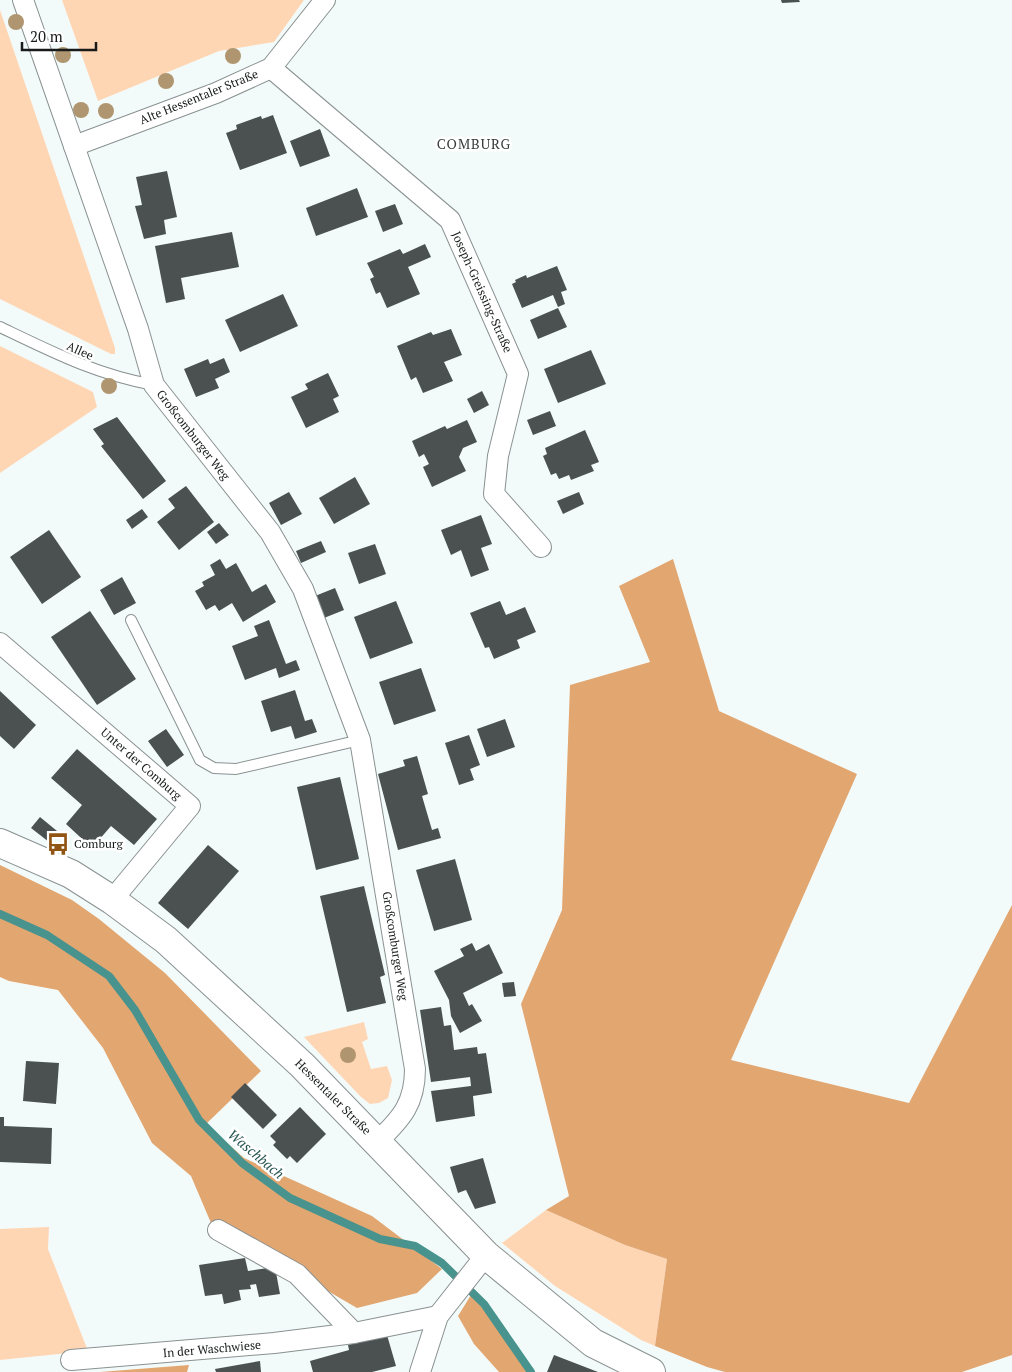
<svg xmlns="http://www.w3.org/2000/svg" width="1012" height="1372" font-family="'PT Serif',serif">
<rect width="100%" height="100%" fill="#f3fbfa"/>
<g fill="#ffd6b4">
<polygon points="62,0 304,0 274,42 219,51 98,101"/>
<polygon points="0,10 115,348 115,354 111,354 0,299"/>
<polygon points="0,346 93,392 97,407 0,473"/>
<polygon points="364,1022 368,1039 362,1042 371,1069 387,1066 392,1080 388,1098 379,1103 370,1104 361,1097 304,1037"/>
<polygon points="546,1210 625,1245 667,1259 655,1346 641,1340 555,1286 502,1243"/>
<polygon points="49,1227 48,1249 88,1351 0,1360 0,1229"/>
</g>
<g fill="#e2a671">
<polygon points="673,559 719,711 857,774 731,1060 909,1103 1012,905 1012,1355 962,1372 725,1372 707,1367 655,1346 667,1259 625,1245 546,1210 569,1196 521,1004 562,910 570,685 650,662 619,586"/>
<polygon points="0,865 72,900 99,919 165,973 261,1071 206,1124 244,1158 372,1216 442,1269 417,1293 357,1308 211,1223 191,1176 152,1143 103,1048 58,990 9,981 0,977"/>
<polygon points="474,1290 481,1306 532,1372 499,1372 474,1344 458,1316"/>
<polygon points="189,1365 187,1372 100,1372"/>
</g>
<g fill="none" stroke-linecap="round" stroke-linejoin="round">
<polyline stroke="#48938d" stroke-width="8" points="0,914 47,935 109,976 135,1010 199,1120 242,1163 290,1198 380,1239 415,1246 442,1263 484,1304 531,1372"/>
</g>
<g fill="#4a5150">
<polygon points="781,0 799,0 800,2 782,3"/>
<polygon points="273,115 287,153 240,170 226,133 237,129 236,125 261,116 262,119"/>
<polygon points="320,129 330,156 300,167 290,141"/>
<polygon points="167,171 177,217 164,220 166,234 144,239 135,206 142,205 136,177"/>
<polygon points="357,188 368,217 316,236 306,208"/>
<polygon points="395,204 403,224 383,232 375,211"/>
<polygon points="232,232 239,267 181,278 185,299 166,303 155,246"/>
<polygon points="425,244 431,257 408,267 420,294 387,308 380,292 376,294 370,279 374,277 367,263 400,249 403,254"/>
<polygon points="557,266 567,290 561,292 565,304 558,307 553,295 522,308 512,284 516,282 515,280 526,275 527,278"/>
<polygon points="283,294 298,326 240,352 225,320"/>
<polygon points="558,308 567,327 538,339 530,320"/>
<polygon points="451,329 462,355 444,362 453,381 423,393 416,377 411,380 397,346 431,332 433,335"/>
<polygon points="591,350 606,384 558,403 544,369"/>
<polygon points="224,358 230,372 215,379 219,388 196,397 184,369 208,359 210,364"/>
<polygon points="328,373 339,396 333,399 339,412 306,428 291,397 308,389 305,384"/>
<polygon points="482,391 489,405 474,413 467,399"/>
<polygon points="550,411 556,426 533,435 527,420"/>
<polygon points="117,417 166,481 143,499 101,446 104,444 93,429"/>
<polygon points="467,420 477,442 463,448 459,457 466,471 432,487 423,467 429,464 424,454 419,457 412,441 445,426 447,429"/>
<polygon points="585,430 599,462 591,465 594,471 571,480 569,475 559,479 556,473 551,475 543,456 547,454 545,448"/>
<polygon points="355,477 370,504 334,524 319,498"/>
<polygon points="186,486 214,522 179,550 157,522 175,508 168,499"/>
<polygon points="289,492 302,514 281,525 269,503"/>
<polygon points="579,492 584,504 563,514 557,501"/>
<polygon points="142,509 148,517 132,529 126,520"/>
<polygon points="481,515 492,544 481,548 489,570 471,577 461,550 451,555 441,530"/>
<polygon points="219,523 229,535 216,544 207,532"/>
<polygon points="49,530 81,577 42,604 10,557"/>
<polygon points="321,541 326,552 301,563 296,551"/>
<polygon points="375,544 386,574 359,584 348,553"/>
<polygon points="220,559 226,569 236,563 252,592 266,584 276,602 243,622 232,603 219,611 215,605 206,610 195,591 204,586 202,582 215,575 210,565"/>
<polygon points="122,577 136,603 114,615 100,590"/>
<polygon points="335,588 344,610 324,618 315,596"/>
<polygon points="396,601 413,643 370,659 354,617"/>
<polygon points="500,601 506,615 525,607 536,632 517,640 520,648 494,659 489,647 485,648 470,613"/>
<polygon points="90,611 136,679 97,705 51,637"/>
<polygon points="269,620 286,664 296,660 300,670 279,678 276,668 245,680 232,646 258,636 254,626"/>
<polygon points="421,668 436,711 394,725 379,682"/>
<polygon points="295,690 305,721 312,719 317,732 295,739 291,726 271,732 261,701"/>
<polygon points="0,691 36,725 14,749 0,736"/>
<polygon points="505,719 515,747 487,757 477,729"/>
<polygon points="166,729 184,755 167,767 148,741"/>
<polygon points="469,735 480,765 470,769 474,780 459,785 445,743"/>
<polygon points="77,749 157,819 134,845 111,826 92,848 66,824 82,805 51,778"/>
<polygon points="417,756 428,794 422,796 432,830 438,828 441,838 398,850 378,774 405,766 403,760"/>
<polygon points="340,777 359,859 316,870 297,787"/>
<polygon points="40,817 57,831 49,842 31,828"/>
<polygon points="208,845 239,871 188,929 158,903"/>
<polygon points="455,859 472,920 434,931 416,870"/>
<polygon points="364,886 385,975 380,977 386,1003 347,1012 320,896"/>
<polygon points="472,943 476,951 489,944 503,973 463,993 469,1006 472,1004 482,1021 460,1033 451,1016 449,1000 434,971 464,956 460,949"/>
<polygon points="514,982 516,996 504,997 502,983"/>
<polygon points="441,1007 444,1026 451,1025 454,1050 477,1047 478,1054 486,1053 492,1093 473,1096 475,1116 436,1122 431,1091 471,1086 470,1077 431,1082 420,1010"/>
<polygon points="26,1061 59,1063 56,1104 23,1101"/>
<polygon points="245,1083 277,1115 263,1129 231,1097"/>
<polygon points="300,1107 326,1134 297,1163 290,1156 287,1159 273,1145 276,1142 270,1136"/>
<polygon points="0,1117 4,1117 4,1126 52,1128 51,1164 0,1162"/>
<polygon points="483,1158 496,1203 475,1209 466,1190 458,1193 450,1167"/>
<polygon points="245,1258 248,1271 275,1267 280,1294 259,1297 256,1284 250,1285 251,1289 239,1290 241,1300 224,1304 222,1294 205,1296 199,1265"/>
<polygon points="387,1335 396,1366 372,1372 313,1372 310,1361 349,1350 348,1345"/>
<polygon points="554,1355 598,1372 547,1372"/>
<polygon points="260,1361 261,1372 216,1372 215,1369"/>
</g>
<g fill="none" stroke-linecap="round" stroke-linejoin="round">
<defs>
<g id="service">
<path d="M0 327C52 352 97 375 154 385"/>
<polyline points="131,620 200,760 214,768 236,769 360,740"/>
</g>
<g id="minor">
<path d="M23 0 138 329 154 385 270 532 303 589 360 740 415 1069C415 1103 402 1118 378 1141"/>
<polyline points="271,68 450,220 518,374 498,456 494,494 541,547"/>
<polyline points="74,146 216,93 271,68 325,0"/>
<polyline points="0,643 190,806 112,900"/>
<polyline points="218,1230 297,1274 354,1333"/>
<polyline points="71,1360 274,1343 354,1333 438,1316"/>
<polyline points="420,1372 438,1316 486,1255"/>
</g>
<polyline id="secondary" points="0,843 71,874 112,900 166,940 302,1065 486,1255 593,1343 651,1372"/>
</defs>
<use href="#service" stroke="#8a9191" stroke-width="12"/>
<use href="#minor" stroke="#8a9191" stroke-width="22"/>
<use href="#secondary" stroke="#8a9191" stroke-width="30"/>
<use href="#service" stroke="#fff" stroke-width="10"/>
<use href="#minor" stroke="#fff" stroke-width="20"/>
<use href="#secondary" stroke="#fff" stroke-width="28"/>
</g>
<g fill="#b09670">
<circle cx="16" cy="22" r="8"/>
<circle cx="63" cy="55" r="8"/>
<circle cx="233" cy="56" r="8"/>
<circle cx="166" cy="81" r="8"/>
<circle cx="81" cy="110" r="8"/>
<circle cx="106" cy="111" r="8"/>
<circle cx="109" cy="386" r="8"/>
<circle cx="348" cy="1055" r="8"/>
</g>
<defs>
<symbol id="bus-bare" viewBox="-9 -9 18 18"><path d="M-5-6H5V4H4V6H2V4H-2V6H-4V4H-5ZM-3.5-4V0h7V-4ZM-3.5 1.2v1.5H-2V1.2ZM2 1.2v1.5H3.5V1.2Z" fill="#905413" stroke="#fff" stroke-width="2.5" paint-order="stroke"/></symbol>
</defs>
<g fill-rule="evenodd">
<use href="#bus-bare" x="42" y="828" width="32" height="32"/>
</g>
<g text-anchor="middle" stroke-width="5" stroke-linejoin="round" paint-order="stroke">
<g font-size="12" fill="#191b1b" stroke="#fff">
<text transform="translate(199 97) rotate(-22)" y="4">Alte Hessentaler Straße</text>
<text transform="translate(482 292) rotate(66)" y="4">Joseph-Greissing-Straße</text>
<text transform="translate(80 351) rotate(24)" y="4">Allee</text>
<text transform="translate(193 435) rotate(52)" y="4">Großcomburger Weg</text>
<text transform="translate(141 764) rotate(41)" y="4">Unter der Comburg</text>
<text transform="translate(395 946) rotate(81)" y="4">Großcomburger Weg</text>
<text transform="translate(333 1097) rotate(45)" y="4">Hessentaler Straße</text>
<text transform="translate(212 1349) rotate(-5)" y="4">In der Waschwiese</text>
</g>
<g font-size="12" fill="#191b1b" stroke="#fff" text-anchor="start">
<text x="74" y="848">Comburg</text>
</g>
<g font-size="14" letter-spacing="1" fill="#353b3a" stroke="#fff">
<text x="474" y="149">COMBURG</text>
</g>
<g font-size="14" font-style="italic" fill="#285753" stroke="#fff">
<text transform="translate(256 1154) rotate(40)" y="5">Waschbach</text>
</g>
</g>
<path d="M22 42v8h74v-8" fill="none" stroke="#191b1b" stroke-width="2.5"/>
<text x="30" y="42" font-size="15" fill="#191b1b" stroke="#ffffff" stroke-width="4" paint-order="stroke">20 m</text>
</svg>
